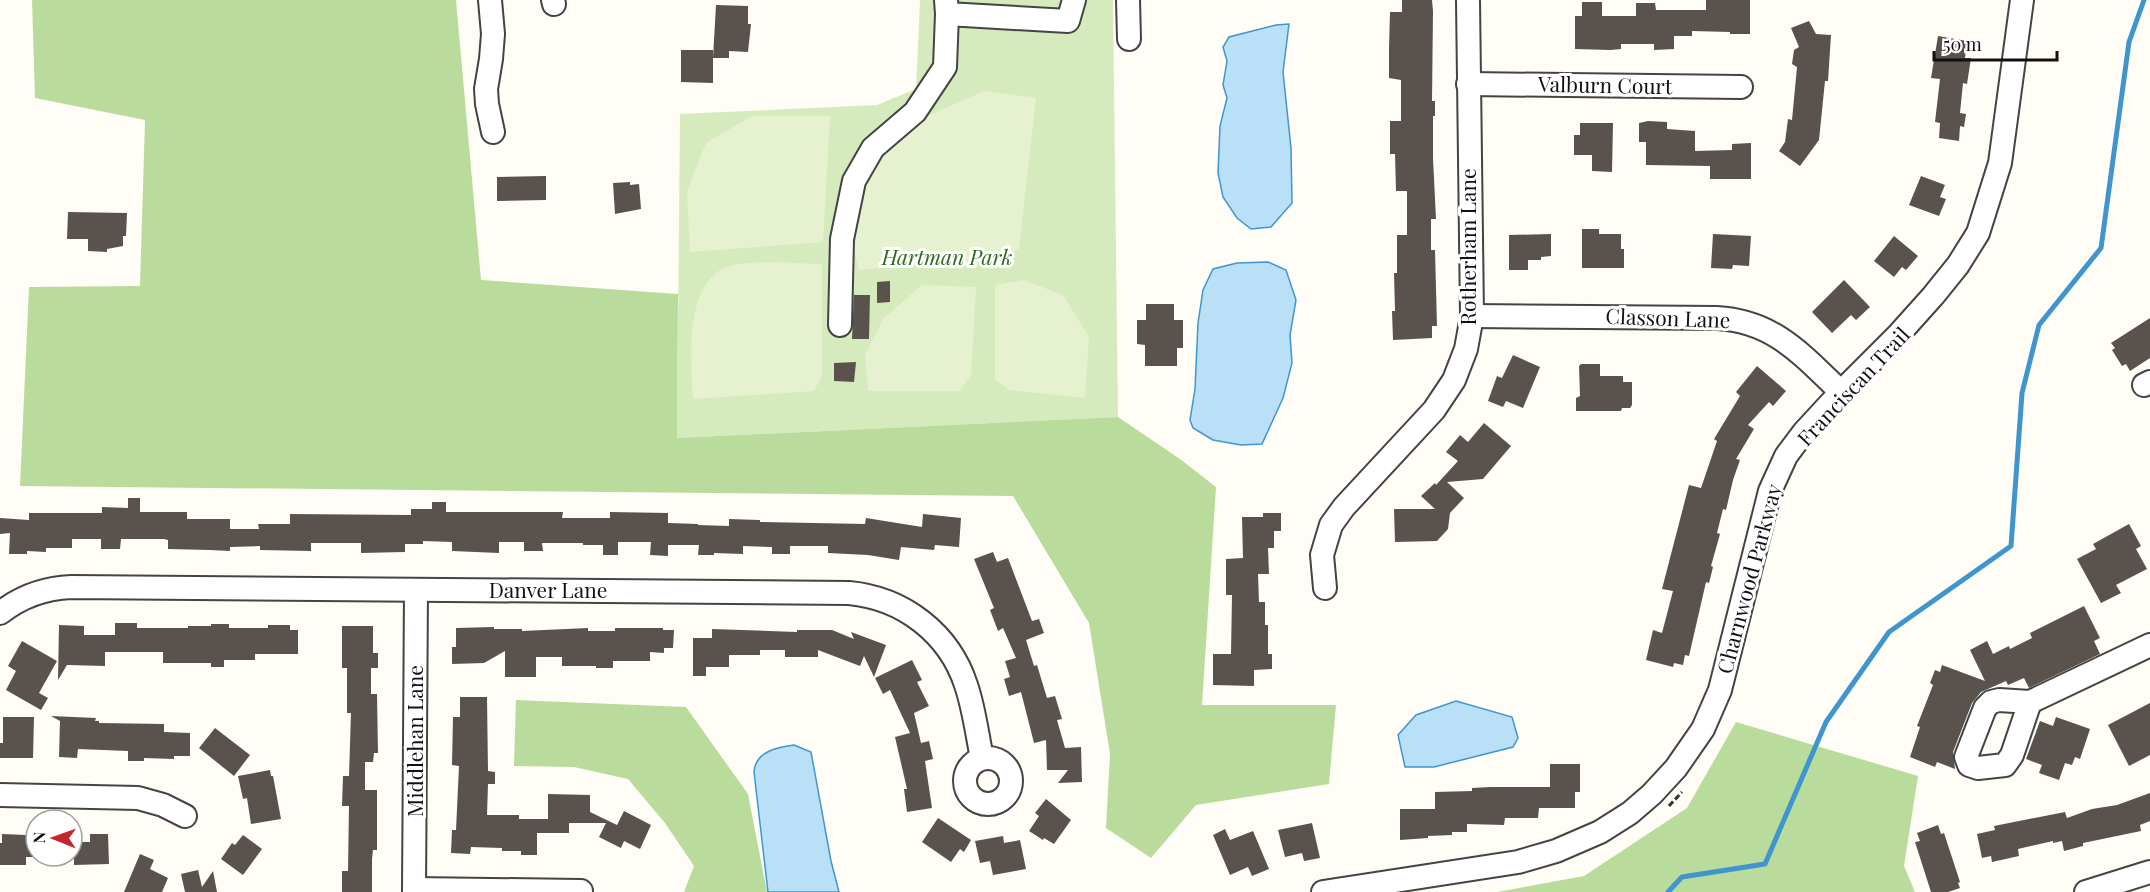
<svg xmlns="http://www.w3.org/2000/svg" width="2150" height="892" font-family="'Playfair Display',serif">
<rect width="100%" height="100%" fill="#fffdf5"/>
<polygon fill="#d5ebbd" points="920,0 1113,0 1118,417 677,438 680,114 877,105 916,89"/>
<g fill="#b9dc9c">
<polygon points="32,0 456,0 481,280 678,294 677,438 1118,417 1180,459 1216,487 1202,705 1336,705 1329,784 1196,805 1151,858 1106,828 1110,754 1089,623 1013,496 20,486 29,287 140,286 145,120 35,98"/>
<polygon points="516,700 686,707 748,794 767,892 684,892 694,866 665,823 628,779 574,767 514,766"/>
<polygon points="1736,722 1918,776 1904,866 1915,892 1497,892 1584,876 1687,808"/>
</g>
<g fill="#e6f2cf">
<polygon points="984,91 1036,98 1019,248 1007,257 859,270 850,233 864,180 905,126"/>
<polygon points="752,116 830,116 823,242 690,252 687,191 706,143"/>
<path d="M768 262 822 264V375L814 391 693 399C691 363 685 301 715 274 728 262 751 263 768 262Z"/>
<polygon points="1023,280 1063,295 1089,337 1085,398 1009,390 995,380 995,285"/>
<polygon points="922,285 976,287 971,375 959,391 868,391 865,355 884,318"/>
</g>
<g fill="#b9e0f7" stroke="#3f96cf" stroke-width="1.5">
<polygon points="1289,24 1283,72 1291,148 1292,203 1271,227 1251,229 1237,218 1223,197 1218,173 1220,126 1227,98 1223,85 1227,61 1223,47 1229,37 1276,25"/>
<polygon points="1268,262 1286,270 1296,300 1290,335 1292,363 1283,398 1262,444 1241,445 1213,440 1193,428 1190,420 1195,389 1198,323 1203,290 1213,269 1237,263"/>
<polygon points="1456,701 1512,717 1518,738 1513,747 1434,767 1405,767 1398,735 1416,715"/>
<path d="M794 745 811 752 831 861 839 892H768L754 772C755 752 777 747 794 745Z"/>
</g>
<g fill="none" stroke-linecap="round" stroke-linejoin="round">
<polyline stroke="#3f96cf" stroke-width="5" points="1668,892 1682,877 1765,864 1826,722 1889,632 2011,546 2022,393 2039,325 2101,248 2129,42 2144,0"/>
</g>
<g fill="#5a524d">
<polygon points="1402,0 1432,0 1433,11 1432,101 1435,101 1435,116 1433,116 1433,158 1436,219 1431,219 1431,250 1435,250 1437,326 1432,326 1432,338 1393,340 1392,311 1395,311 1394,273 1397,273 1397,235 1407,235 1407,191 1396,191 1395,154 1390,154 1390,121 1401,121 1401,80 1389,78 1389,48 1390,12 1402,12"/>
<polygon points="1706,0 1750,0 1750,34 1730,34 1730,32 1692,31 1692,36 1674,36 1674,49 1654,50 1654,44 1621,44 1621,49 1610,50 1575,49 1575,16 1582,16 1582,2 1602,2 1602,16 1636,16 1636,3 1655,3 1656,10 1706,10"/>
<polygon points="716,5 748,6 748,24 751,24 748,52 729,51 729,58 713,58"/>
<polygon points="1809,21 1816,34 1831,35 1828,81 1825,81 1819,140 1800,166 1779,151 1785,142 1788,119 1792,120 1797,67 1792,64 1794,50 1799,47 1791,28"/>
<polygon points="1938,36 1967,41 1965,58 1971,58 1967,84 1963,83 1960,113 1966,114 1964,127 1960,126 1959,141 1939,138 1940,123 1935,122 1940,79 1931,78"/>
<polygon points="681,50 713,50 713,83 681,82"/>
<polygon points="1648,121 1667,122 1667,129 1695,131 1695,151 1732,150 1732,144 1751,143 1751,179 1710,179 1710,166 1646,165 1646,142 1639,142 1639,123"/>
<polygon points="1580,123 1613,123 1612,172 1592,171 1592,155 1574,155 1574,135 1580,135"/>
<polygon points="546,176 546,200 497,201 497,177"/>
<polygon points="1921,176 1945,185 1940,197 1946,199 1939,216 1909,205"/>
<polygon points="630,182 630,185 639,184 641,209 615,214 613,183"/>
<polygon points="68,212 127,213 126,236 123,236 123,246 107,249 107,252 88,251 88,239 67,239"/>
<polygon points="1582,229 1599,229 1599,234 1621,234 1621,249 1624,249 1624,268 1582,268"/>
<polygon points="1551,234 1551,256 1541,257 1541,260 1528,260 1528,270 1509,270 1509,235"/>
<polygon points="1713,234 1751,236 1749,266 1733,265 1732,269 1711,268"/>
<polygon points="1894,236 1918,256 1906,270 1902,267 1894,277 1874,261"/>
<polygon points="1844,280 1870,307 1856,320 1851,315 1832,333 1812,312"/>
<polygon points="890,281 890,302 877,303 877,282"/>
<polygon points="854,295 870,295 869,339 852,339"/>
<polygon points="1146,304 1174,304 1174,320 1183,320 1183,348 1177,348 1177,366 1145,366 1145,345 1137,344 1137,320 1146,320"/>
<polygon points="2150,318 2150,358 2130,371 2126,364 2122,366 2112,350 2115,348 2111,343"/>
<polygon points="1513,355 1540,367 1523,408 1506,401 1503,407 1488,401 1497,376 1502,378"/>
<polygon points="856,362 854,382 834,381 834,363"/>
<polygon points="1581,364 1600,364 1600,376 1623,376 1623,382 1632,382 1632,405 1630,408 1622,408 1621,411 1576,411 1576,398 1580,396 1579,366"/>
<polygon points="1757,366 1786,391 1773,406 1769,402 1748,425 1754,429 1736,459 1740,460 1733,480 1726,510 1723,509 1717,533 1720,534 1711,566 1713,567 1709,583 1706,582 1689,656 1685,655 1683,665 1674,663 1673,667 1646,660 1653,630 1662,633 1673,591 1662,589 1689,485 1701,488 1717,441 1714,439 1740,396 1736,392"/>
<polygon points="1484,423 1511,446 1483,479 1447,482 1464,498 1450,513 1448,529 1437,541 1395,542 1394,509 1435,509 1421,496 1435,483 1436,485 1458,461 1446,452 1460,435 1468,442"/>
<polygon points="128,498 140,498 140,512 187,512 187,519 230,519 230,529 259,529 258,524 290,524 290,514 411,515 411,509 432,509 432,502 446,502 446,512 563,512 562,518 610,518 610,512 668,513 668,523 698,524 698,525 729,526 729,519 760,520 760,522 865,524 866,518 922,527 923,514 961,518 959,547 935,545 934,550 901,547 899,560 868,555 828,553 828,546 790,546 790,554 772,554 772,547 743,546 743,554 714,553 714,555 698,555 699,545 668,545 668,556 650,555 651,542 618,542 618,555 603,555 603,545 583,545 583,543 542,543 543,551 524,551 524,542 499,542 499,553 452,551 452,542 423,541 423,544 405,544 405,552 361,553 361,543 311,543 311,551 260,550 260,546 230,547 230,551 210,550 168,549 168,540 164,539 121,539 120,549 101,549 101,539 72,539 72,548 46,548 46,552 27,551 27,554 9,554 10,533 0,534 0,518 29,520 29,513 102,513 102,507 128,508"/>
<polygon points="1263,513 1281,513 1281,531 1274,531 1274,548 1268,548 1269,574 1258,574 1259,602 1265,602 1265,625 1268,625 1268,654 1272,654 1272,669 1254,670 1254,686 1213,685 1213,654 1231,654 1232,595 1226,595 1226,559 1243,558 1242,517 1263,517"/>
<polygon points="2129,524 2141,546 2136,549 2147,569 2116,585 2121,593 2101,603 2077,559 2096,549 2093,544"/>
<polygon points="993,552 997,562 1008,558 1032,621 1039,619 1044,633 1026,640 1034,666 1037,665 1047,698 1055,696 1062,719 1057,720 1065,748 1081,747 1082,782 1058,783 1068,770 1047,770 1046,740 1034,743 1021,692 1009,696 1004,679 1010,677 1005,661 1016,658 1003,628 998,631 990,610 994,608 974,559"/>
<polygon points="2084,606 2100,638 2094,641 2100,654 2029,688 2024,678 2008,685 2006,681 1981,692 1972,703 1953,752 1955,769 1937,762 1935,767 1910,757 1920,727 1917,726 1933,685 1930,683 1935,670 1940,672 1942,665 1985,681 1970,650 1987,641 1993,654 2009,646 2010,649 2032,638 2030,633"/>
<polygon points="115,623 137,623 137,628 188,628 188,626 211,626 211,624 229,624 229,628 268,628 268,625 290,625 290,630 298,630 298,654 255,654 255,660 224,660 224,667 211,667 211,663 163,663 163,652 105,652 105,666 67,665 58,680 59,625 84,626 84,635 115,635"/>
<polygon points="342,626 373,626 373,653 378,653 378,668 371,668 371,694 377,694 378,753 374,753 373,762 365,762 365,790 377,790 377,850 373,850 372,859 372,892 342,892 342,871 348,871 349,806 342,806 343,776 349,776 351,713 347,713 347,668 342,668"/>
<polygon points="494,627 494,629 522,629 522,631 588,628 588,631 615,631 615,628 663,628 663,630 674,630 673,648 664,648 664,653 650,652 650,661 613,661 613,668 596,668 596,666 562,666 562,657 536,657 536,677 505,677 505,651 484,663 452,664 452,647 456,647 456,628"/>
<polygon points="712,629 797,632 797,630 832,630 854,639 851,632 886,645 874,677 864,656 860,666 818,650 818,657 785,657 785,650 760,650 760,655 729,655 729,667 706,667 706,676 693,676 693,638 712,638"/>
<polygon points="22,641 57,661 39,693 48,698 41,710 6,690 16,671 8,666"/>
<polygon points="912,660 922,680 917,682 929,706 914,713 921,743 929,741 933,759 925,761 932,808 907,812 904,789 907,789 895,737 910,733 890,690 883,694 875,678"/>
<polygon points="460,697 487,697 488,771 495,772 495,784 488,784 487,815 519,815 519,819 548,819 548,794 590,795 590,812 617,825 624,811 651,825 640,849 624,841 621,848 599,837 606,823 569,823 569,833 537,833 537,855 521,855 521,851 502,851 502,848 471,847 470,854 451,853 452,830 456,830 459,766 452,765 453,717 460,717"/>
<polygon points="2150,703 2150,755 2129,766 2108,725"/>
<polygon points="51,716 96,718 95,721 99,721 99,723 164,724 164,732 190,733 190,756 174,756 174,759 144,758 144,761 128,761 128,751 78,749 77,758 59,757 60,721"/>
<polygon points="3,717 34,717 33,758 0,758 0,743 3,743"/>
<polygon points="2056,717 2090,729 2080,759 2075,757 2072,765 2065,763 2059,780 2039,773 2042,765 2026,759 2040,721 2053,726"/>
<polygon points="215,728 250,755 234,776 199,748"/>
<polygon points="1550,764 1580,764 1580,792 1575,792 1575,808 1539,808 1538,818 1505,818 1504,825 1467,824 1467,832 1452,832 1452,835 1428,836 1428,838 1400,840 1400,809 1435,809 1435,792 1472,791 1472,788 1490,787 1550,787"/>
<polygon points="270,770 271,776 273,776 281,819 251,824 247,798 243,799 238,776"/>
<polygon points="2150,793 2150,821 2140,825 2141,831 2083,843 2083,846 2064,851 2062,841 2053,843 2053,841 2018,849 2019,856 1992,862 1991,856 1982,858 1977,834 1995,830 1994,826 2065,812 2067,818 2092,809 2117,805"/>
<polygon points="1046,799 1071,820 1054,844 1044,838 1043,840 1029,831 1039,816 1035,813"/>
<polygon points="938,818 971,840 964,852 960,849 951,862 922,842"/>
<polygon points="1312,823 1320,858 1304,861 1302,853 1285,857 1278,830"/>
<polygon points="1938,825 1941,834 1944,833 1960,882 1958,883 1960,888 1948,892 1931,892 1915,842 1920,841 1917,833"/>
<polygon points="1225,829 1230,840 1253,831 1269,869 1252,876 1248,867 1230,875 1213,835"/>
<polygon points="2,834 26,835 26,843 34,843 34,857 26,857 26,865 0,865 0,843 2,843"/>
<polygon points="90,834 108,834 109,864 74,865 74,842 90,842"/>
<polygon points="243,835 262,849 243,875 221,859 232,843 235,845"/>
<polygon points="1003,836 1004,843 1020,840 1026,869 993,875 990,861 980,863 975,841"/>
<polygon points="140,854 154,860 150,869 168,878 162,892 124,892"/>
<polygon points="198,870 202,887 213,871 217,892 185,892 181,874"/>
</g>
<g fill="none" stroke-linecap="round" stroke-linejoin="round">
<defs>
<g id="minor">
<polyline points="490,0 493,34 491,59 486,89 487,104 493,132"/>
<polyline points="553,0 554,4"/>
<polyline points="946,0 947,14 1068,21 1074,0"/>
<polyline points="1128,0 1129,39"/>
<polyline points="1468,84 1741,87"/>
<path d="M1472 316 1717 318C1774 321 1802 355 1841 392"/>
<polyline points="840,325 842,239 854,181 873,148 915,112 945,67 947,14"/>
<polyline points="2144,385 2150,382"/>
<polyline points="1325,588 1322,555 1331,525 1344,507 1434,410 1454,380 1466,349 1472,316 1468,0"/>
<path d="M0 613C22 596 44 588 71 587 330 587 589 592 849 593 903 598 949 633 966 685 974 708 977 734 982 758"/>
<polygon points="1999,700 2030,702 2012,755 2005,765 1978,768 1969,765 1966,757 1985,708 1991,702"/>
<polyline points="2030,702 2150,645"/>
<circle cx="988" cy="781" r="23"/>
<polyline points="0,795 138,798 163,805 185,816"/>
<polyline points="414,889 581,891"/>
<polyline points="414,892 416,591"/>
<polyline points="1323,892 1518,862 1556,851 1600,832 1630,813 1652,794 1676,768 1703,729 1720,690 1770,491 1786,456 1804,432 1841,392 1898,335 1933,296 1958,265 1978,233 2000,163 2022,0"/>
<polyline points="2086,892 2150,872"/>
</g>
</defs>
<use href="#minor" stroke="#444" stroke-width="26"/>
<polyline stroke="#333" stroke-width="3" stroke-dasharray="6 3" stroke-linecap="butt" points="1669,806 1682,792"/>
<use href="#minor" stroke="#fff" stroke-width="22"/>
</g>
<g text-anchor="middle" stroke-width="6" stroke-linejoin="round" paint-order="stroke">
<g font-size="21" fill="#111" stroke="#fff">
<text transform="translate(1605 86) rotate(1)" y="7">Valburn Court</text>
<text transform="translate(1469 247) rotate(-90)" y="7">Rotherham Lane</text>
<text transform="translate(1668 319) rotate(2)" y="7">Classon Lane</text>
<text transform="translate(1854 387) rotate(-47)" y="7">Franciscan Trail</text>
<text transform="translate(1750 579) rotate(-75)" y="7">Charnwood Parkway</text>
<text x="548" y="598">Danver Lane</text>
<text transform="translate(416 741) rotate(-90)" y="7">Middlehan Lane</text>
</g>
<g font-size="21" font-style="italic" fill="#2f6b1f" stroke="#fff">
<text x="947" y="265">Hartman Park</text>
</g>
</g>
<g transform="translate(54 838) rotate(271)"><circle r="28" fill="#ffffff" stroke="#a0a0a0" stroke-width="1.5"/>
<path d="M0-4.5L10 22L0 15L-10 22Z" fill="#c4262e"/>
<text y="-9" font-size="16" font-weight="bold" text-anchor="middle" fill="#111111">N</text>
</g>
<path d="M1934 51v9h123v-9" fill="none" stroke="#111111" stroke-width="3"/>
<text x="1943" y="51" font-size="18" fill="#111111" stroke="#ffffff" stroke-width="4.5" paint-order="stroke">50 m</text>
</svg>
